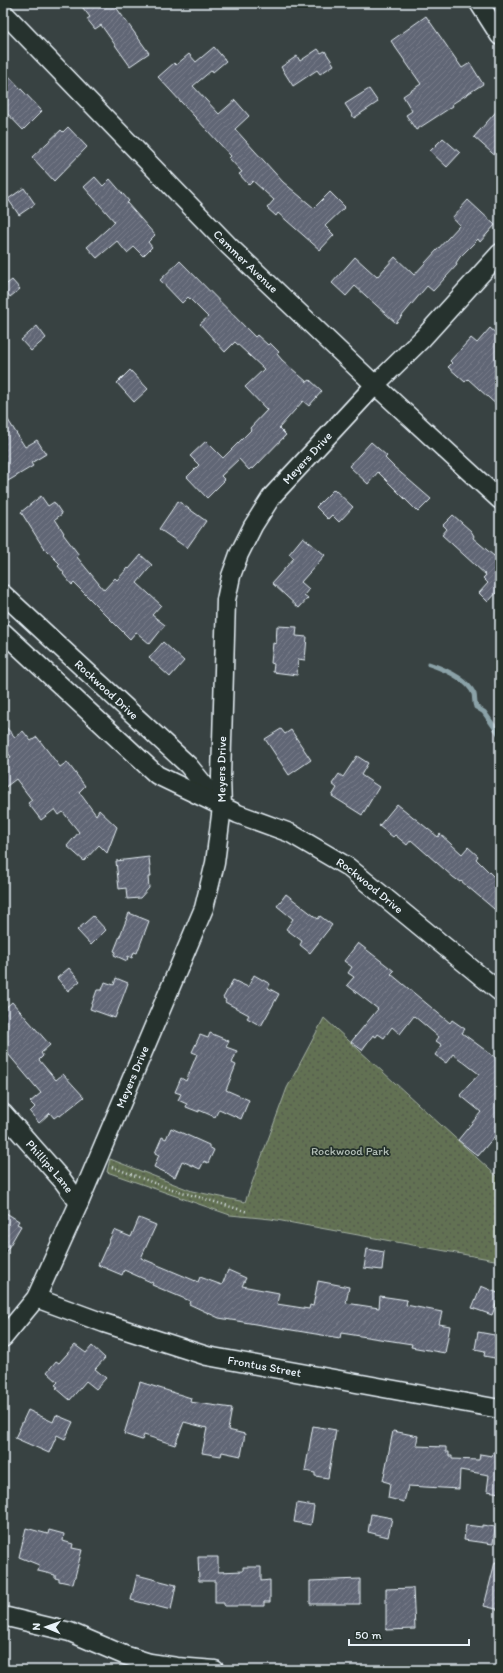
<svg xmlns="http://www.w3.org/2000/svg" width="503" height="1673" font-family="Itim,sans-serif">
<defs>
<pattern id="park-dots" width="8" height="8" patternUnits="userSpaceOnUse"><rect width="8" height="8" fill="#627152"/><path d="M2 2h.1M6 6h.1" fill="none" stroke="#535a4e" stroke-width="1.8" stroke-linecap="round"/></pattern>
<pattern id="building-hatch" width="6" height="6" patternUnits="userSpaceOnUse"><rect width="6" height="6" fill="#616674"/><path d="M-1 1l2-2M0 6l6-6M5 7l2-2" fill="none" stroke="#787c89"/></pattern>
</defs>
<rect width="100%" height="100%" fill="#384242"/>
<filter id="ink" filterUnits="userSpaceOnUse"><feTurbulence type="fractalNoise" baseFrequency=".025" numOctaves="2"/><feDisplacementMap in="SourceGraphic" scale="8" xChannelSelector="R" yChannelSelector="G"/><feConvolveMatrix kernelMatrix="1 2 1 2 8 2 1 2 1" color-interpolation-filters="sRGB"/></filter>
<g filter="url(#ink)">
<polygon fill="url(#park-dots)" stroke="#a5b1a5" points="324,1018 500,1179 500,1261 271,1219 230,1215 107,1172 110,1159 192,1191 245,1202 287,1088"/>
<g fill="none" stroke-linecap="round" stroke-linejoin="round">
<path stroke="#8ba2a8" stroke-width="5" d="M429 664C444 669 467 679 474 694 475 698 474 702 476 707L484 712 500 735"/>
</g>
<g fill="url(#building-hatch)" stroke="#e8f1f8">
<polygon points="79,3 113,3 149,53 130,66 101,25 95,29 87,19 90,17"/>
<polygon points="426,16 462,68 470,63 483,84 452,104 453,106 416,130 406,115 412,111 403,96 421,84 391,41"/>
<polygon points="214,47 226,61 213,72 212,70 193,86 219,114 235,100 249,116 235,129 283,182 314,208 330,192 345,207 325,226 334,235 320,250 278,213 276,216 267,208 274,200 253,181 249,185 239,174 242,172 229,158 231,156 158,77 174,63 176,65 189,54 196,62"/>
<polygon points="318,49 321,53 325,51 334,65 320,74 317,70 293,86 281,67 297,56 300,61"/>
<polygon points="3,70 42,111 23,130 3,109"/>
<polygon points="369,89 378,102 354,118 345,104"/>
<polygon points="500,107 500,160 474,137"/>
<polygon points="68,127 87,147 54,181 32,157 61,130 63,132"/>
<polygon points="443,138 460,153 447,167 430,151"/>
<polygon points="95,177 103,186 110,179 129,201 127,203 155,235 148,242 152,247 143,256 134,247 127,253 117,241 97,258 87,247 115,222 84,187"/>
<polygon points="24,188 35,204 19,215 8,199"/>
<polygon points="468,200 495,225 480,242 478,239 460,257 456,263 457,265 433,291 427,286 396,323 355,286 346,296 332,283 355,257 377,277 395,257 414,275 460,225 452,218"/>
<polygon points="180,261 255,337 257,335 268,345 270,343 279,352 277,354 282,360 307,382 310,380 322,391 309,406 303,401 279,428 286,435 253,469 251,468 249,470 239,459 221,476 225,480 207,498 187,477 199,465 190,456 206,441 223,458 251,430 250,428 267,410 245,387 264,369 235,342 225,352 200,324 208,317 188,297 182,303 160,280"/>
<polygon points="12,280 20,289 10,297 3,287"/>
<polygon points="37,326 46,338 31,351 21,340"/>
<polygon points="490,328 500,337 500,408 468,379 465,382 448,367 452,363 450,361 471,338 477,343"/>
<polygon points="130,370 148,389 134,402 117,383"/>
<polygon points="3,412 25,447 37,440 46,454 31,463 33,466 8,481 3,473"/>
<polygon points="371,442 387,456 385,458 394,467 431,499 418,512 378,472 368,484 349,466"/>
<polygon points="334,489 353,507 339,522 332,515 328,519 316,507"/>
<polygon points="41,496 48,506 54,502 62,514 55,519 64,533 63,534 79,555 77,557 104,590 115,578 117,580 128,568 129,569 141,555 152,565 137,583 161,605 152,615 165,625 150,644 136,632 130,639 74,583 72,585 63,574 64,573 58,566 60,564 43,547 21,512"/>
<polygon points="178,501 206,521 187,548 159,529"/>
<polygon points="453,515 471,531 474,536 473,538 494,556 500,549 500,593 498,591 488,602 479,593 488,583 483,578 486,575 442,535 447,529 443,525"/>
<polygon points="303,537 325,555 301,582 309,589 304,595 308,598 299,608 272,583 294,558 289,554"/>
<polygon points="277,626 297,627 296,636 307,637 305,660 298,659 297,675 273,672 274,664 271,663 273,643 276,644"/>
<polygon points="163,642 184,661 170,677 149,658"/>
<polygon points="3,724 15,737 23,731 31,741 37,737 60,767 67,762 85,786 79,792 96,815 99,810 117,827 107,853 99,845 84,861 67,846 79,832 63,812 59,815 55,809 41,820 28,803 32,800 16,779 3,789 3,763 11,757 3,746"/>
<polygon points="281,729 285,734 291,730 311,760 289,775 265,739"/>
<polygon points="357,756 368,763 361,775 379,787 362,815 332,796 337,788 332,784 339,774 343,777"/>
<polygon points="397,804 438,837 440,834 462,854 468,847 478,856 476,859 494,877 500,870 500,914 461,881 460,882 453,877 411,840 407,845 395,835 393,837 379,826"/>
<polygon points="149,857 151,877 148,877 149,888 140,898 127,899 126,888 119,889 116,861"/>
<polygon points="286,894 318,919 320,916 332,925 310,953 300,945 302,941 286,929 293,919 277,906"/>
<polygon points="129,913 149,921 137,953 134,952 132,958 128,956 127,961 114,955 116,952 114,951"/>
<polygon points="93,916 106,930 91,945 77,930"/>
<polygon points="358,943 394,971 391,974 450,1023 452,1020 465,1029 462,1033 500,1061 500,1130 478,1156 458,1140 481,1112 460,1095 479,1074 453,1054 446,1063 435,1055 442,1045 436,1041 439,1037 414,1016 400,1034 392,1027 384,1038 378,1034 376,1037 373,1035 362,1050 351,1042 378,1009 347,985 354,977 348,973 352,967 344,961"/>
<polygon points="69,968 80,981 68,991 57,978"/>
<polygon points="254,975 270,984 268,988 279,994 261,1026 247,1018 249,1015 225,1002 226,1000 223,998 233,980 248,987"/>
<polygon points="116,978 128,983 115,1018 90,1009 97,990 102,990 105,982 114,985"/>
<polygon points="12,1002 50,1045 41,1053 43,1056 39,1060 56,1080 63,1074 84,1097 60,1116 58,1115 54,1118 50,1113 39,1123 30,1112 35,1107 30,1102 41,1093 3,1048 3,1010"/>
<polygon points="210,1033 229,1041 226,1047 237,1051 232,1063 236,1065 226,1090 249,1100 241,1119 219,1109 215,1117 199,1110 199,1112 186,1107 187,1104 178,1100 181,1094 175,1092 181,1078 186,1081 197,1054 192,1052 200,1035 208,1038"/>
<polygon points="171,1128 209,1145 209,1147 214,1150 208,1163 204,1161 200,1169 182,1161 175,1177 154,1167 159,1155 155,1153 162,1137 166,1139"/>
<polygon points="3,1211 19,1221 17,1224 21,1226 3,1257"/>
<polygon points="139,1218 156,1225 141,1258 198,1282 200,1277 222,1285 228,1270 246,1278 242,1286 279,1293 277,1304 309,1309 310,1305 313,1306 318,1281 349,1287 346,1303 379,1308 380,1296 407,1300 406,1305 442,1312 439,1324 450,1326 445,1353 411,1347 412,1344 341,1333 340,1338 219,1318 189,1304 190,1301 152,1285 153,1283 124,1270 122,1275 98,1265 114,1230 131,1237"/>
<polygon points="367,1249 384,1252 382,1270 364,1268"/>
<polygon points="481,1286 500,1294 492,1315 472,1308"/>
<polygon points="478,1332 500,1336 500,1359 484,1356 485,1351 475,1349"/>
<polygon points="75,1345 86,1353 92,1346 105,1358 95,1369 106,1378 96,1389 86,1381 70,1400 56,1388 58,1387 55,1385 58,1382 47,1372 56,1361 59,1363"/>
<polygon points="140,1382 191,1398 190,1402 232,1408 228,1430 245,1434 241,1456 222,1452 221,1456 202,1453 207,1428 184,1422 175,1445 144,1435 142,1440 124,1434"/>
<polygon points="28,1410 53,1422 56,1415 73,1422 65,1439 57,1435 49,1453 15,1438"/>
<polygon points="313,1426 336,1430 328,1478 315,1476 315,1473 305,1471"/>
<polygon points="393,1431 418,1436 416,1446 446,1447 446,1452 449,1452 449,1456 452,1456 452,1459 479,1460 480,1454 492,1456 493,1452 500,1452 500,1493 487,1491 489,1475 460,1470 459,1489 408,1486 404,1502 388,1498 390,1483 383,1481"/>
<polygon points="297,1503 314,1506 311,1525 294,1522"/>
<polygon points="371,1514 392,1518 388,1537 368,1532"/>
<polygon points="466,1525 482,1527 482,1525 495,1527 493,1544 464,1540"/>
<polygon points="26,1528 48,1534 49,1530 64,1534 63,1541 73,1544 72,1548 82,1550 73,1584 59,1581 59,1579 55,1578 55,1575 38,1571 39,1565 19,1557"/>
<polygon points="198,1557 218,1557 218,1572 243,1571 243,1567 261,1567 261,1581 270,1580 270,1602 264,1602 264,1606 224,1606 224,1603 215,1603 215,1581 199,1581"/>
<polygon points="495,1562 500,1563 500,1610 484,1606"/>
<polygon points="137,1575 176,1585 171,1610 131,1600"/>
<polygon points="360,1579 360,1604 310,1604 310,1581"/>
<polygon points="413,1588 415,1629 386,1630 386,1589"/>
</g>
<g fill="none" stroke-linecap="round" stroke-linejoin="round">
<defs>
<g id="minor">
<polyline points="479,3 500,36"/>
<path id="s1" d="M3 12 229 246 375 385 500 500"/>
<path id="s2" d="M3 594 188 765 218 802"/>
<path id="s3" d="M3 632 157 775 238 814 290 833 348 867 500 992"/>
<path id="s4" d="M3 1113 63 1181 79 1203"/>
<path id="s5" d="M36 1298 104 1323 207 1356 500 1409"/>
<path id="s6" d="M3 1338 36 1298 79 1203 204 908 215 863 222 807 221 777 226 600 231 576 239 554 253 526 272 496 375 385 422 339 500 253"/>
<polyline points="3,1616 70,1632 124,1655 150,1663 177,1667 215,1670"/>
</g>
</defs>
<use href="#minor" stroke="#e8f1f8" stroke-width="21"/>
<polyline stroke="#e8f1f8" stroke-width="2.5" stroke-dasharray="1 3" stroke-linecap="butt" points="112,1167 162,1186 248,1212"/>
<use href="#minor" stroke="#26332d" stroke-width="18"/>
</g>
</g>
<g text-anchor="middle" stroke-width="3.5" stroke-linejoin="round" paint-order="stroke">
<g font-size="12" fill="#e8f1f8" stroke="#26332d">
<text dy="4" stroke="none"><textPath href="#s1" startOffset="348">Cammer Avenue</textPath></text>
<text dy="4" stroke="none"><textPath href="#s6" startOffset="953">Meyers Drive</textPath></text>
<text dy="4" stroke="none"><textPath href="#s2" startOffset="141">Rockwood Drive</textPath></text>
<text dy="4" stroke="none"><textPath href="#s6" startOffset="617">Meyers Drive</textPath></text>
<text dy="4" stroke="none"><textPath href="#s3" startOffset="451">Rockwood Drive</textPath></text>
<text dy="4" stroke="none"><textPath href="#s6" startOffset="293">Meyers Drive</textPath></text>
<text dy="4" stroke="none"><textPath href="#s4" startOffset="71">Phillips Lane</textPath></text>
<text dy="4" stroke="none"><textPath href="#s5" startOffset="239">Frontus Street</textPath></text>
</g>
<g font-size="12" fill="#b2beb6" stroke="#26332d">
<text x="350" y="1155">Rockwood Park</text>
</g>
</g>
<rect width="503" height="1673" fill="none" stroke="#26332d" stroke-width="16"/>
<rect x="8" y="8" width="487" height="1657" fill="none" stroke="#e8f1f8" stroke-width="1.5" filter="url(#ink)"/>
<g transform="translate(46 1627) rotate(272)" stroke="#26332d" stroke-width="3" paint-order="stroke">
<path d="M0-3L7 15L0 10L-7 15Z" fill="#e8f1f8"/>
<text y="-6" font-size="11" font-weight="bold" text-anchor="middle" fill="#e8f1f8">N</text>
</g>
<path d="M349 1639v6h120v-6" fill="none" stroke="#e8f1f8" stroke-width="2"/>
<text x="355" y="1639" font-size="12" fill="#e8f1f8" stroke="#26332d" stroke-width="3" paint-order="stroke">50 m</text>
</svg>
